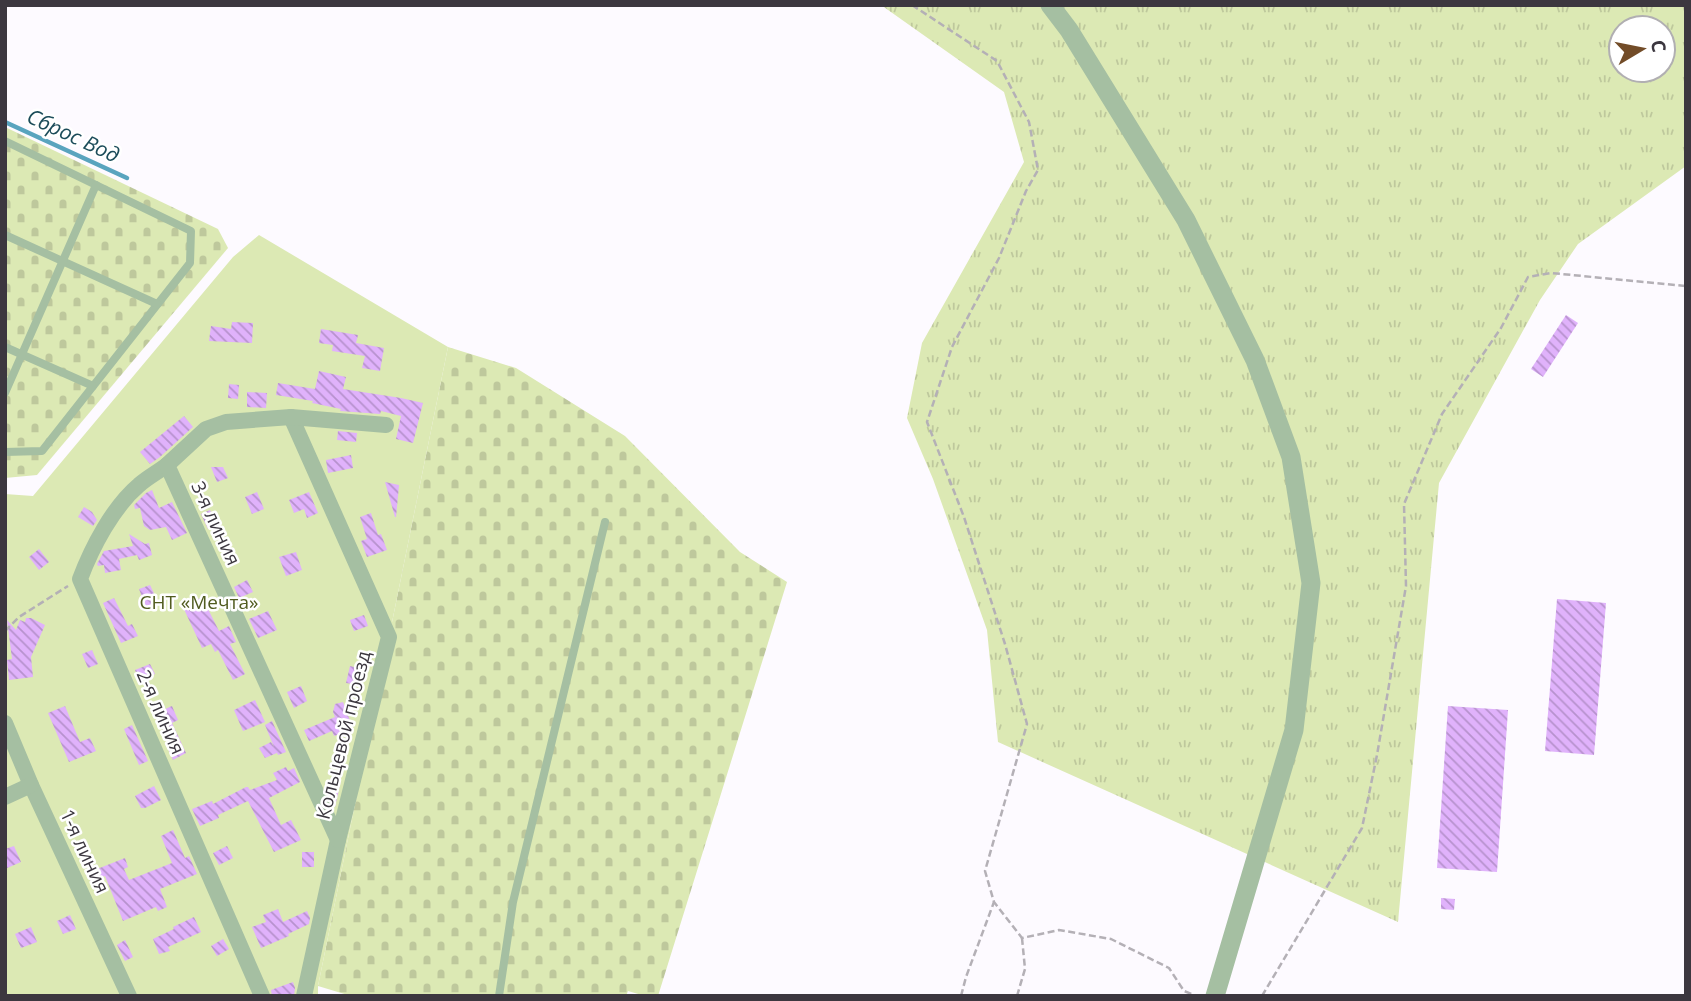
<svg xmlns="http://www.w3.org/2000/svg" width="1691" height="1001" font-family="'Open Sans',sans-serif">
<defs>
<pattern id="grass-tufts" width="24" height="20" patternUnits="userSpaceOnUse" patternTransform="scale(1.75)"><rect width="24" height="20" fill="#dce9b4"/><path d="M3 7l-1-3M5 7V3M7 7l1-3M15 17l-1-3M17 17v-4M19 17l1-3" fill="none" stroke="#bec89c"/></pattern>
<pattern id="cemetery-stones" width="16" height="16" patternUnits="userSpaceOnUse" patternTransform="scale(1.75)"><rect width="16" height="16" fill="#dce9b4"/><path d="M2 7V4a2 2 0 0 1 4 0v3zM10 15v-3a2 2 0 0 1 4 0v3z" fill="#bec89c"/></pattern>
<pattern id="building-back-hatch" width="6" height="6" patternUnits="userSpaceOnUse" patternTransform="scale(1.75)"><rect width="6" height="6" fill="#e0b2fb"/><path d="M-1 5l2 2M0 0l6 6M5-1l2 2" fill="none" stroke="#b792cd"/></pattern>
</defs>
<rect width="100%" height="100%" fill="#fdfaff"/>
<path fill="url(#grass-tufts)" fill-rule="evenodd" d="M881 5H1686V166L1578 244 1540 300 1439 483 1398 922 998 742 987 630 933 479 907 418 922 343 1024 162 1004 92ZM1621 28H1663V70H1621Z"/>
<g fill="url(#cemetery-stones)">
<polygon points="5,127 218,229 228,248 37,475 5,478"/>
<polygon points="448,347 516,368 625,436 740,552 787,582 658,996 645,996 628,991 626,996 351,996 318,986"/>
</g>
<polygon fill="#dce9b4" points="259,235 448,347 318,986 318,996 5,996 5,494 33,496 233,257"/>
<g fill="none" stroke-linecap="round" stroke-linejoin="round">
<polyline stroke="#59a4be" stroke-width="4.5" points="5,122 127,178"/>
</g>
<g fill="url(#building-back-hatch)">
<polygon points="1566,315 1578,323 1543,377 1531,369"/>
<polygon points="232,322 253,323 252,343 209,341 211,326 231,329"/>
<polygon points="321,329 358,335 356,343 384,348 380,371 362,368 365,356 332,351 333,345 319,343"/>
<polygon points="319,371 346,377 343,389 401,398 423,403 413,443 396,439 401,416 381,411 380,414 340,411 341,409 312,403 313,401 276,395 278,383 315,389"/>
<polygon points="229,384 239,385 238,399 228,398"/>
<polygon points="247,392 267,393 266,408 247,407"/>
<polygon points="184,416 193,427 160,457 150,464 140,452"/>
<polygon points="338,431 357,433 356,442 337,440"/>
<polygon points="351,455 353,468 328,473 326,460"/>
<polygon points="211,467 223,467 228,478 217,482"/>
<polygon points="385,482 399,485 396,517 395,517"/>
<polygon points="152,490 159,508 172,502 187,533 172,540 166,527 150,530 144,526 140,508 135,509 134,505 146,493"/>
<polygon points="257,492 264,509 252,514 245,497"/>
<polygon points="309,492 318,513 307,518 304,509 294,513 289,500"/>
<polygon points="84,507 92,512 97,520 93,526 78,517"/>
<polygon points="210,510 217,525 208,529 201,514"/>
<polygon points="371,513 378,535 381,534 387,550 367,557 361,541 367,539 360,517"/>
<polygon points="129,534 145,544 149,543 152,555 139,560 137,555 119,559 121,570 105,573 104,565 98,566 97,564 104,551 133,546"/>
<polygon points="39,549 49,562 39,570 29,557"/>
<polygon points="296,552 302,570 286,576 279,557"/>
<polygon points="247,580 253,592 239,598 234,587"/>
<polygon points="150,585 158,602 146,607 139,589"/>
<polygon points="202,597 219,631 229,626 236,642 230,644 245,674 233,680 218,650 215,652 211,644 202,648 183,607"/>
<polygon points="114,598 128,626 132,624 138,636 121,643 103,603"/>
<polygon points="1557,599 1606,603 1594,755 1545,751"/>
<polygon points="268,611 277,630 258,638 249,619"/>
<polygon points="364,615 368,626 354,631 350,620"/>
<polygon points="26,618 31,618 45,625 31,657 33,677 9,680 7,660 12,659 7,620 16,630 20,620 25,622"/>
<polygon points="92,650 98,664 88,668 82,654"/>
<polygon points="150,664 155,674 140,681 135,670"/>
<polygon points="350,666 362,669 359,685 346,683"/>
<polygon points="301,686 307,701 294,708 287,692"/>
<polygon points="255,700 265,722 243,731 234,710"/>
<polygon points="343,702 353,729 334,736 332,731 309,741 304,730 335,717 333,712 335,704"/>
<polygon points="65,706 80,742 90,738 96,751 69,762 48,713"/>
<polygon points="172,706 178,720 172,723 186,753 173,760 166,744 168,743 156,713"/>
<polygon points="1448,706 1508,710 1497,872 1437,868"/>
<polygon points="272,721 286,752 278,755 277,753 265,758 259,748 271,742 274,747 265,725"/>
<polygon points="132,725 148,761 139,765 124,729"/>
<polygon points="286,767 288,771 294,768 300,782 269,798 281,825 291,820 301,840 274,852 248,801 218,815 219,818 200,826 192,809 212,801 213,804 246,787 248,787 250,790 277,780 273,773"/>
<polygon points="331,778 341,780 335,807 328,794"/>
<polygon points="154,786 161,800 145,808 141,808 135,796"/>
<polygon points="173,830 185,858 189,856 197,874 160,889 167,907 158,911 156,907 123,921 105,876 91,882 87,873 125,858 128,867 124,869 129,880 172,863 161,836"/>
<polygon points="14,846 21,862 5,869 5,849"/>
<polygon points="227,846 233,858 219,865 213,853"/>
<rect x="302" y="852" width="12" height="15"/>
<polygon points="1441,898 1455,899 1454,910 1441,909"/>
<polygon points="278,909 283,922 307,911 310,918 309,924 288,934 289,936 261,948 252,927 266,922 263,915"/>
<polygon points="70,915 76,929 63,934 57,921"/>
<polygon points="194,917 201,932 168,947 170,951 159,954 153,939 174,929 173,927"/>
<polygon points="31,927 37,942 21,948 15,934"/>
<polygon points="223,939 229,949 217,956 211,946"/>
<polygon points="125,940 133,957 125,961 117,945"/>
<polygon points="293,982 295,988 294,996 272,996 271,990"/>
</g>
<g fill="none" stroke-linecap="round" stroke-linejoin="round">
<g stroke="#b4b0b6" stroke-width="2.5" stroke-dasharray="7 3.5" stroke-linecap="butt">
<polyline points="912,5 997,61 1029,122 1038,170 1026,191 999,258 952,347 927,422 964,517 1005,644 1027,724 985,871 994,902 1022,938 1059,930 1111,939 1169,968 1184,991 1197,996"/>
<polyline points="5,631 19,617 68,586"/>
<polyline points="961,996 966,977 994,902"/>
<polyline points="1017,996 1025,969 1022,938"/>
<polyline points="1262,996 1362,828 1377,755 1406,586 1404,504 1442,414 1501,328 1528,277 1551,273 1686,286"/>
</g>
<g stroke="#a5bfa2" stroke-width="8">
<polyline points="5,141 191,231 190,263 42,451 5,452"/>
<polyline points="5,235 157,304"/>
<polyline points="5,347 93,386"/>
<polyline points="5,393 96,185"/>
<polyline points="499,996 513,902 605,522"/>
</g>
<g stroke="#a5bfa2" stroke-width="16">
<polyline points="291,417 389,637 338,840 304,996"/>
<path d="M167 465C158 472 148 477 139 485 113 507 92 547 80 579L262 996"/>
<polyline points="5,723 31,785 129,996"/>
<polyline points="5,797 31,785"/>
<polyline points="338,840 167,465 206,429 226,422 291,417 386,425"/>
</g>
<polyline stroke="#a5bfa2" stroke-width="19" points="1050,5 1069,30 1186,220 1255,360 1291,457 1311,583 1294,730 1215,996"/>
</g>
<g text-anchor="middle" stroke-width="5" stroke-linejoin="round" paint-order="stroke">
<g font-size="19" fill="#3c373f" stroke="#fff">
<text transform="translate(216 523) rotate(65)" y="7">3-я линия</text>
<text transform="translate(161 712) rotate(66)" y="7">2-я линия</text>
<text transform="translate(343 735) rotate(-76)" y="7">Кольцевой проезд</text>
<text transform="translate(85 851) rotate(65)" y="7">1-я линия</text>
</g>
<g font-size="19" fill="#515c20" stroke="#fff">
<text x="199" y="609">СНТ «Мечта»</text>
</g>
<g font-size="21" font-style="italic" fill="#1c4c5a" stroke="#fff">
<text transform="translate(73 136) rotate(25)" y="7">Сброс Вод</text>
</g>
</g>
<rect width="1691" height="1001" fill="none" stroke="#3c373f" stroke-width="14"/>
<g transform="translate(1642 49) rotate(80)"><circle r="33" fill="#ffffff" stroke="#b1afb2" stroke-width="2"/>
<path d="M0-5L12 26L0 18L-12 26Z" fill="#724c28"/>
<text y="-10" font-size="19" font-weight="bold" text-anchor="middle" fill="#3c373f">С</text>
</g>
</svg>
